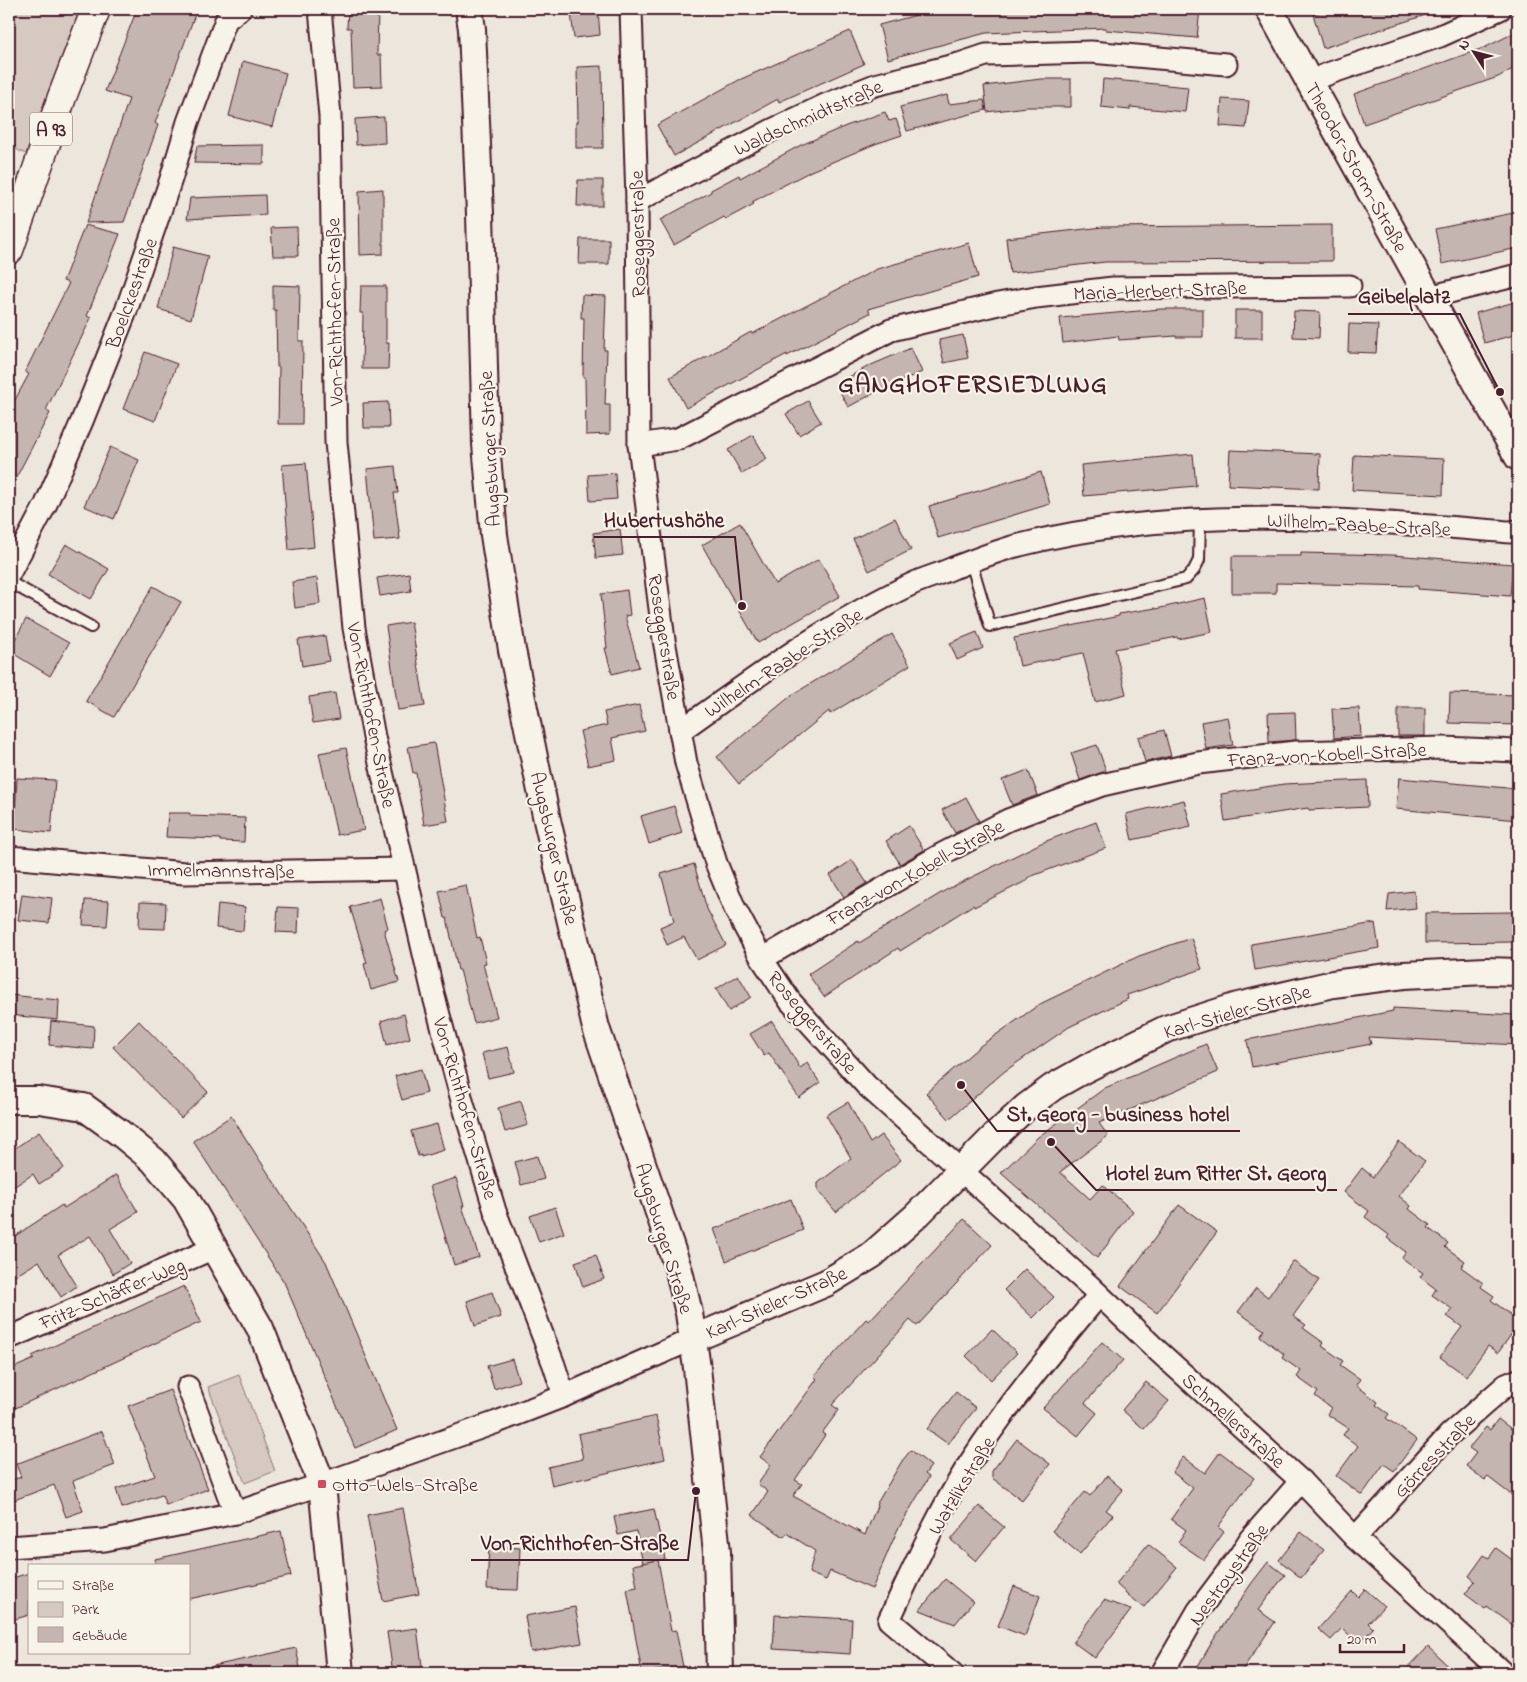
<svg xmlns="http://www.w3.org/2000/svg" width="1527" height="1682" font-family="'Indie Flower',sans-serif">
<rect width="100%" height="100%" fill="#ece6dd"/>
<filter id="ink" filterUnits="userSpaceOnUse"><feTurbulence type="fractalNoise" baseFrequency=".02" numOctaves="2"/><feDisplacementMap in="SourceGraphic" scale="10" xChannelSelector="R" yChannelSelector="G"/><feConvolveMatrix kernelMatrix="1 2 1 2 8 2 1 2 1" color-interpolation-filters="sRGB"/></filter>
<g filter="url(#ink)">
<g fill="#d5c9c2" stroke="#907476">
<polygon points="9,9 82,9 69,37 26,154 9,146"/>
<polygon points="239,1375 275,1471 245,1483 208,1387"/>
</g>
<g fill="#c4b5b0" stroke="#4a1f2b">
<polygon points="137,9 197,9 155,123 158,125 124,222 86,223 129,99 105,91"/>
<polygon points="348,9 378,9 377,55 381,55 382,86 353,87 351,28 347,28"/>
<polygon points="939,9 1200,9 1197,38 1106,30 1106,28 986,33 888,59 879,25"/>
<polygon points="1329,9 1434,9 1435,12 1323,48 1313,14"/>
<polygon points="598,10 600,35 574,38 571,13"/>
<polygon points="850,31 864,64 779,102 778,99 674,156 657,125 739,80"/>
<polygon points="1518,31 1518,66 1498,77 1364,124 1354,94 1486,47"/>
<polygon points="243,61 286,73 272,127 229,116"/>
<polygon points="602,66 603,148 576,148 576,122 578,122 577,67"/>
<polygon points="1041,79 1071,79 1071,107 1027,107 987,112 984,86"/>
<polygon points="1103,79 1188,87 1185,112 1130,107 1130,110 1101,107"/>
<polygon points="947,95 949,104 984,100 986,110 907,131 900,107"/>
<polygon points="1222,99 1249,101 1246,128 1220,126"/>
<polygon points="885,112 889,121 896,119 902,135 875,144 811,171 752,202 754,204 726,219 724,217 674,245 660,220 711,192 711,190 739,175 740,178 801,145 846,126"/>
<polygon points="384,117 385,143 356,145 355,119"/>
<polygon points="264,145 264,164 194,163 197,146"/>
<polygon points="578,180 603,180 603,206 577,206"/>
<polygon points="383,189 383,254 360,255 359,191"/>
<polygon points="265,195 266,215 187,219 190,198"/>
<polygon points="1518,212 1518,248 1442,264 1435,229"/>
<polygon points="85,225 120,234 87,316 91,318 46,410 50,413 9,491 9,411 29,374 25,372 69,283 63,281"/>
<polygon points="1332,225 1332,261 1105,262 1010,273 1006,238 1103,227"/>
<polygon points="297,227 298,256 273,256 271,228"/>
<polygon points="580,239 609,239 609,264 579,264"/>
<polygon points="969,243 978,277 868,309 870,313 787,356 787,354 686,408 670,377 751,332 752,334 877,269"/>
<polygon points="173,247 208,256 191,319 158,309"/>
<polygon points="273,285 300,286 299,341 303,341 302,424 278,424 279,367 277,367 276,310 273,310"/>
<polygon points="361,286 386,286 386,343 389,343 388,369 362,369 363,313 360,313"/>
<polygon points="582,295 606,296 604,350 607,350 605,405 610,405 610,434 586,435 585,377 583,377 584,318 581,318"/>
<polygon points="1518,301 1518,334 1484,343 1476,313"/>
<polygon points="1161,309 1203,309 1203,337 1176,337 1176,336 1119,340 1118,336 1063,343 1060,318"/>
<rect x="1235" y="310" width="27" height="28"/>
<polygon points="1294,311 1320,312 1319,338 1293,337"/>
<polygon points="1349,324 1378,325 1376,353 1348,352"/>
<polygon points="963,335 968,358 944,363 939,340"/>
<polygon points="911,348 922,372 882,389 848,407 836,384 869,366"/>
<polygon points="145,352 177,364 155,421 123,409"/>
<polygon points="808,401 821,422 799,435 786,414"/>
<polygon points="388,402 389,428 364,428 363,403"/>
<polygon points="753,435 767,459 742,474 728,450"/>
<polygon points="110,447 139,460 114,519 84,506"/>
<polygon points="1230,450 1320,454 1319,489 1228,485"/>
<polygon points="1193,454 1196,486 1084,496 1081,465"/>
<polygon points="1354,455 1444,459 1443,495 1352,490"/>
<polygon points="306,463 314,547 289,550 282,465"/>
<polygon points="395,466 398,493 394,493 400,539 374,541 367,469"/>
<polygon points="1041,472 1050,504 938,538 929,506"/>
<polygon points="615,473 617,499 590,501 588,475"/>
<polygon points="895,518 911,550 869,571 853,539"/>
<polygon points="740,523 775,584 819,559 840,596 758,643 702,545"/>
<polygon points="620,529 623,555 596,558 593,533"/>
<polygon points="66,544 109,569 91,599 48,574"/>
<polygon points="1301,553 1392,555 1513,564 1510,596 1418,589 1418,586 1276,583 1276,593 1232,593 1232,556 1301,556"/>
<polygon points="409,573 411,591 380,596 377,578"/>
<polygon points="317,578 320,604 295,608 292,582"/>
<polygon points="153,586 181,602 114,717 86,701"/>
<polygon points="627,590 630,615 625,616 639,667 612,674 605,648 607,648 601,594"/>
<polygon points="1205,598 1212,632 1178,639 1177,637 1115,649 1126,694 1095,702 1083,653 1020,666 1014,638 1119,616 1119,614 1156,608 1156,609"/>
<polygon points="26,619 69,643 50,676 9,651"/>
<polygon points="411,622 425,706 398,710 386,626"/>
<polygon points="977,632 983,648 957,660 950,643"/>
<polygon points="892,634 910,665 830,714 829,711 739,784 717,757 792,695"/>
<polygon points="325,636 329,661 302,666 298,640"/>
<polygon points="335,693 339,719 313,723 309,697"/>
<polygon points="1450,693 1518,695 1518,725 1449,723"/>
<polygon points="639,705 645,731 612,738 616,760 588,766 580,731 607,725 604,712"/>
<polygon points="1359,708 1361,736 1334,738 1332,709"/>
<rect x="1398" y="708" width="27" height="28"/>
<polygon points="1295,712 1296,740 1269,742 1268,713"/>
<polygon points="1228,717 1233,745 1206,749 1201,722"/>
<polygon points="1164,730 1171,756 1145,762 1138,737"/>
<polygon points="434,743 448,821 424,825 416,773 413,773 408,747"/>
<polygon points="1097,745 1106,771 1080,780 1071,753"/>
<polygon points="346,748 364,830 337,835 319,753"/>
<polygon points="1028,770 1038,795 1012,805 1002,780"/>
<polygon points="17,778 55,780 51,833 14,829"/>
<polygon points="1399,778 1518,789 1518,820 1396,809"/>
<polygon points="1367,780 1368,807 1309,810 1308,808 1225,821 1221,794 1284,784"/>
<polygon points="966,797 979,821 955,833 942,810"/>
<polygon points="1184,800 1191,827 1132,840 1126,814"/>
<polygon points="674,806 682,833 649,844 641,816"/>
<polygon points="168,813 190,813 190,816 245,818 244,842 220,841 220,839 166,837"/>
<polygon points="1096,822 1106,848 1027,878 1028,880 974,907 973,905 900,951 898,948 824,997 808,974 858,941 859,943 946,890 1041,843"/>
<polygon points="909,826 924,850 900,864 886,841"/>
<polygon points="852,860 867,883 844,897 830,875"/>
<polygon points="694,864 707,909 726,945 697,960 684,937 667,945 660,927 674,921 661,874"/>
<polygon points="466,885 477,938 480,937 486,963 483,964 497,1017 474,1023 460,970 458,970 447,918 445,918 439,891"/>
<polygon points="1414,891 1416,908 1387,911 1389,894"/>
<polygon points="22,894 52,898 49,923 18,920"/>
<polygon points="380,898 388,928 384,930 399,982 371,990 364,964 367,963 350,907"/>
<polygon points="85,900 109,901 107,926 83,925"/>
<polygon points="140,902 166,903 165,929 139,928"/>
<polygon points="218,904 245,907 243,931 216,928"/>
<polygon points="278,907 299,908 298,933 276,932"/>
<polygon points="1518,912 1518,942 1425,943 1425,913"/>
<polygon points="1375,923 1379,948 1255,970 1251,944"/>
<polygon points="1191,938 1202,969 1127,995 1128,999 1069,1027 1005,1071 949,1119 926,1093 980,1046 1040,1004 1139,956"/>
<polygon points="738,975 751,997 729,1011 716,989"/>
<polygon points="9,995 59,1000 58,1020 9,1015"/>
<polygon points="1393,1008 1516,1015 1515,1022 1518,1022 1518,1045 1369,1037 1371,1044 1252,1067 1247,1040 1393,1011"/>
<polygon points="404,1014 410,1038 387,1045 381,1021"/>
<polygon points="51,1021 94,1026 93,1049 49,1045"/>
<polygon points="139,1021 208,1092 181,1118 113,1047"/>
<polygon points="772,1021 800,1068 807,1063 820,1083 799,1098 769,1053 764,1056 750,1034"/>
<polygon points="1206,1044 1218,1072 1099,1123 1108,1136 1060,1172 1090,1199 1103,1185 1133,1211 1097,1258 1001,1173 1038,1137 1105,1088"/>
<polygon points="508,1047 514,1072 488,1078 482,1053"/>
<polygon points="421,1069 427,1093 402,1100 395,1076"/>
<polygon points="521,1101 528,1125 505,1132 498,1108"/>
<polygon points="848,1102 870,1143 881,1135 901,1160 836,1212 818,1190 818,1183 851,1158 826,1115"/>
<polygon points="231,1116 326,1262 397,1430 355,1448 284,1282 193,1141"/>
<polygon points="437,1124 444,1150 421,1157 421,1155 418,1156 411,1131"/>
<polygon points="39,1132 64,1168 39,1184 33,1174 9,1190 9,1152"/>
<polygon points="1399,1142 1425,1161 1399,1196 1411,1206 1409,1209 1430,1225 1428,1228 1448,1243 1445,1247 1465,1261 1461,1267 1483,1283 1481,1287 1494,1296 1491,1300 1518,1320 1518,1325 1498,1353 1488,1346 1466,1376 1440,1357 1462,1327 1447,1316 1452,1309 1432,1295 1436,1289 1420,1277 1423,1273 1402,1258 1406,1252 1387,1238 1389,1235 1365,1217 1369,1211 1344,1192 1362,1168 1373,1177"/>
<polygon points="537,1156 544,1179 521,1185 515,1162"/>
<polygon points="116,1175 138,1212 110,1229 130,1263 113,1274 90,1236 58,1255 77,1286 61,1297 39,1261 9,1280 9,1240 62,1205 64,1208"/>
<polygon points="456,1178 464,1206 462,1206 479,1257 454,1265 430,1186"/>
<polygon points="791,1199 803,1230 726,1261 714,1229"/>
<polygon points="1179,1205 1217,1232 1157,1313 1120,1286"/>
<polygon points="555,1207 564,1233 539,1242 530,1216"/>
<polygon points="964,1219 992,1245 917,1326 910,1320 832,1405 839,1410 822,1433 825,1435 795,1480 802,1484 793,1496 865,1535 877,1506 876,1505 902,1461 911,1450 931,1466 925,1474 929,1477 897,1531 872,1589 830,1571 826,1580 809,1573 815,1551 787,1533 784,1537 752,1515 768,1492 758,1484 771,1465 760,1457 817,1379 814,1376 866,1319 869,1321"/>
<polygon points="596,1255 604,1279 583,1287 575,1262"/>
<polygon points="1293,1261 1319,1280 1293,1316 1306,1325 1303,1328 1324,1343 1322,1346 1343,1361 1340,1365 1360,1379 1356,1385 1378,1402 1376,1405 1389,1414 1386,1418 1417,1440 1394,1471 1384,1464 1362,1495 1336,1476 1358,1446 1343,1435 1348,1428 1327,1414 1331,1408 1315,1396 1318,1392 1297,1377 1301,1371 1282,1358 1284,1354 1260,1336 1264,1330 1238,1312 1256,1288 1268,1297"/>
<polygon points="1025,1269 1054,1297 1033,1318 1004,1290"/>
<polygon points="184,1286 201,1322 9,1411 9,1370 34,1359 32,1356"/>
<polygon points="492,1292 501,1317 475,1326 467,1301"/>
<polygon points="992,1329 1017,1353 991,1380 966,1356"/>
<polygon points="1102,1342 1123,1360 1085,1403 1097,1413 1078,1436 1043,1408"/>
<polygon points="512,1359 519,1381 494,1389 487,1366"/>
<polygon points="1146,1382 1169,1401 1144,1429 1122,1410"/>
<polygon points="170,1390 208,1489 166,1505 162,1495 122,1508 116,1489 155,1476 128,1406"/>
<polygon points="956,1392 976,1408 948,1444 927,1429"/>
<polygon points="656,1416 665,1459 552,1486 548,1467 583,1459 578,1434"/>
<polygon points="1498,1419 1518,1434 1518,1500 1488,1477 1485,1480 1466,1466 1476,1453 1469,1448 1486,1427 1490,1430"/>
<polygon points="102,1431 115,1465 73,1481 83,1511 66,1517 54,1485 9,1502 9,1481 21,1477 16,1464"/>
<polygon points="1017,1439 1050,1464 1022,1500 992,1478 992,1471"/>
<polygon points="1220,1452 1254,1478 1218,1527 1224,1532 1204,1560 1178,1542 1186,1530 1171,1519 1193,1488 1172,1472 1183,1457 1205,1473"/>
<polygon points="1107,1476 1123,1490 1106,1510 1113,1515 1080,1554 1052,1531 1085,1492 1090,1496"/>
<polygon points="979,1506 1004,1527 976,1561 951,1540"/>
<polygon points="403,1508 419,1594 383,1601 367,1515"/>
<polygon points="654,1509 665,1559 643,1563 636,1531 618,1535 614,1517"/>
<polygon points="281,1531 291,1576 189,1599 189,1566 155,1566 155,1559"/>
<polygon points="1301,1532 1324,1550 1301,1578 1279,1560"/>
<polygon points="1148,1544 1177,1567 1144,1607 1137,1602 1137,1603 1116,1584"/>
<polygon points="489,1546 520,1548 518,1590 487,1589"/>
<polygon points="1496,1548 1518,1564 1518,1629 1487,1606 1485,1609 1465,1594 1475,1581 1469,1576 1484,1555 1489,1558"/>
<polygon points="658,1560 671,1631 676,1630 683,1667 642,1673 627,1589 637,1587 633,1565"/>
<polygon points="1268,1562 1285,1575 1258,1610 1275,1622 1240,1673 1194,1673 1212,1642 1251,1584"/>
<polygon points="29,1573 29,1615 9,1621 9,1579"/>
<polygon points="945,1579 973,1602 955,1624 920,1610"/>
<polygon points="1014,1586 1040,1596 1025,1636 998,1626"/>
<polygon points="1365,1589 1384,1606 1368,1623 1373,1628 1359,1644 1342,1628 1331,1640 1318,1629 1352,1591 1358,1597"/>
<polygon points="1104,1600 1131,1610 1095,1658 1073,1642"/>
<polygon points="575,1607 582,1643 531,1652 525,1616"/>
<polygon points="775,1615 852,1619 850,1654 773,1649"/>
<polygon points="417,1628 423,1673 393,1673 387,1632"/>
<polygon points="1428,1647 1456,1673 1403,1673"/>
<polygon points="296,1648 301,1673 214,1673 213,1666"/>
</g>
<g fill="none" stroke-linecap="round" stroke-linejoin="round">
<defs>
<g id="service">
<polyline points="971,562 990,626 1186,579 1194,570 1199,560 1200,519"/>
<polyline points="9,582 91,627"/>
</g>
<g id="minor">
<polyline points="320,9 330,116 336,442 354,628 374,737 433,993 463,1104 495,1211 554,1365 564,1396"/>
<polyline points="631,9 637,201 639,445 664,640 686,763 716,863 735,909 762,959 790,1001 866,1085 1090,1286 1159,1352 1301,1481 1355,1538 1503,1673"/>
<polyline points="1309,82 1330,73 1440,36 1500,9"/>
<polyline points="637,201 772,130 825,105 875,85 959,64 986,55 1091,52 1226,64"/>
<polyline points="1429,297 1518,275"/>
<polyline points="639,445 678,439 891,330 998,304 1036,297 1113,288 1350,286"/>
<polyline points="9,574 46,504 82,421 126,311 171,179 188,122 226,20 240,9"/>
<path d="M680 731C755 678 828 623 912 584 925 578 940 574 953 568 975 560 998 550 1020 545 1180 504 1347 519 1510 532L1518 531"/>
<polyline points="9,857 185,873 404,869"/>
<polyline points="762,959 942,854 1008,820 1102,785 1198,763 1296,752 1443,748 1518,751"/>
<polyline points="9,1338 214,1248"/>
<polyline points="188,1387 235,1513"/>
<polyline points="1355,1538 1449,1435 1506,1385 1518,1380"/>
<polyline points="9,1547 105,1540 235,1513 322,1484 497,1422 564,1396 693,1339"/>
<path d="M952 1673 889 1620C914 1567 938 1513 969 1464 1008 1404 1054 1349 1099 1295"/>
<polyline points="1162,1673 1198,1611 1240,1555 1250,1539 1301,1481"/>
</g>
<g id="tertiary">
<polyline points="469,9 472,29 480,214 486,444 494,535 512,650 547,820 596,1028 679,1271 689,1313 697,1368 717,1552 720,1673"/>
<polyline points="1269,9 1518,457"/>
<polyline points="9,1100 39,1100 84,1107 120,1133 153,1160 186,1199 214,1248 260,1328 322,1484 340,1673"/>
<polyline points="693,1339 826,1283 872,1255 916,1216 994,1137 1026,1107 1053,1087 1085,1069 1166,1029 1238,1006 1333,984 1404,975 1486,971 1518,972"/>
</g>
<polyline id="motorway" points="9,250 62,97 96,9"/>
</defs>
<use href="#service" stroke="#4a1f2b" stroke-width="14"/>
<use href="#minor" stroke="#4a1f2b" stroke-width="25"/>
<use href="#tertiary" stroke="#4a1f2b" stroke-width="30"/>
<use href="#motorway" stroke="#4a1f2b" stroke-width="31"/>
<use href="#service" stroke="#f7f3e8" stroke-width="10"/>
<use href="#minor" stroke="#f7f3e8" stroke-width="21"/>
<use href="#tertiary" stroke="#f7f3e8" stroke-width="26"/>
<use href="#motorway" stroke="#f7f3e8" stroke-width="28"/>
</g>
</g>
<rect fill="#d1495b" stroke="#f7f3e8" stroke-width="2" x="317" y="1479" width="10" height="10" rx="2.5"/>
<g text-anchor="middle" stroke-width="4.5" stroke-linejoin="round" paint-order="stroke">
<rect fill="#f7f3e8" stroke="#7e5f64" stroke-width="1" x="30" y="112.5" width="42" height="33" rx="4"/>
<g font-size="19" font-weight="bold" fill="#4a1f2b">
<text x="51" y="136">A 93</text>
</g>
<g font-size="20" fill="#4a1f2b" stroke="#f7f3e8">
<text transform="translate(808 117) rotate(-24)" y="7">Waldschmidtstraße</text>
<text transform="translate(1357 167) rotate(61)" y="7">Theodor-Storm-Straße</text>
<text transform="translate(637 234) rotate(-91)" y="7">Roseggerstraße</text>
<text transform="translate(1160 290) rotate(-2)" y="7">Maria-Herbert-Straße</text>
<text transform="translate(131 293) rotate(-70)" y="7">Boelckestraße</text>
<text transform="translate(334 312) rotate(-91)" y="7">Von-Richthofen-Straße</text>
<text transform="translate(489 449) rotate(-93)" y="7">Augsburger Straße</text>
<text transform="translate(1359 524) rotate(3)" y="7">Wilhelm-Raabe-Straße</text>
<text transform="translate(665 637) rotate(81)" y="7">Roseggerstraße</text>
<text transform="translate(783 662) rotate(-33)" y="7">Wilhelm-Raabe-Straße</text>
<text transform="translate(372 715) rotate(79)" y="7">Von-Richthofen-Straße</text>
<text transform="translate(1327 754) rotate(-3)" y="7">Franz-von-Kobell-Straße</text>
<text transform="translate(555 848) rotate(77)" y="7">Augsburger Straße</text>
<text transform="translate(221 870) rotate(1)" y="7">Immelmannstraße</text>
<text transform="translate(915 872) rotate(-29)" y="7">Franz-von-Kobell-Straße</text>
<text transform="translate(1237 1011) rotate(-16)" y="7">Karl-Stieler-Straße</text>
<text transform="translate(813 1022) rotate(50)" y="7">Roseggerstraße</text>
<text transform="translate(466 1108) rotate(74)" y="7">Von-Richthofen-Straße</text>
<text transform="translate(665 1238) rotate(73)" y="7">Augsburger Straße</text>
<text transform="translate(112 1293) rotate(-23)" y="7">Fritz-Schäffer-Weg</text>
<text transform="translate(776 1302) rotate(-24)" y="7">Karl-Stieler-Straße</text>
<text transform="translate(1234 1420) rotate(42)" y="7">Schmellerstraße</text>
<text transform="translate(1434 1455) rotate(-46)" y="7">Görresstraße</text>
<text transform="translate(961 1485) rotate(-59)" y="7">Watzlikstraße</text>
<text transform="translate(1228 1574) rotate(-54)" y="7">Nestroystraße</text>
</g>
<g font-size="20" fill="#4a1f2b" stroke="#f7f3e8" text-anchor="start">
<text x="332" y="1491">Otto-Wels-Straße</text>
</g>
<g font-size="25" font-weight="bold" letter-spacing="1" fill="#4a1f2b" stroke="#f7f3e8">
<text x="973" y="392">GANGHOFERSIEDLUNG</text>
</g>
</g>
<path fill="none" stroke="#4a1f2b" stroke-width="2" d="M1500 392L1460 314H1348M742 606L735 537H594M961 1085L997 1131H1240M1051 1142L1096 1190H1337M696 1491L688 1560H471"/>
<g fill="#4a1f2b" stroke="#f7f3e8" stroke-width="2">
<circle cx="1500" cy="392" r="5"/>
<circle cx="742" cy="606" r="5"/>
<circle cx="961" cy="1085" r="5"/>
<circle cx="1051" cy="1142" r="5"/>
<circle cx="696" cy="1491" r="5"/>
</g>
<g font-size="21" text-anchor="middle" font-weight="bold" fill="#4a1f2b" stroke="#f7f3e8" stroke-width="4.5" stroke-linejoin="round" paint-order="stroke">
<text x="1404" y="303">Geibelplatz</text>
<text x="664" y="527">Hubertushöhe</text>
<text x="1118" y="1121">St. Georg - business hotel</text>
<text x="1216" y="1180">Hotel zum Ritter St. Georg</text>
<text x="580" y="1550">Von-Richthofen-Straße</text>
</g>
<rect width="1527" height="1682" fill="none" stroke="#f7f3e8" stroke-width="30"/>
<rect x="15" y="15" width="1497" height="1652" fill="none" stroke="#4a1f2b" stroke-width="2" filter="url(#ink)"/>
<rect x="28" y="1564" width="162" height="90" fill="#f7f3e8" stroke="#b29e9c"/>
<rect x="38" y="1581" width="25" height="8" fill="#f7f3e8" stroke="#b29e9c"/>
<text x="72" y="1590" font-size="15" fill="#4a1f2b">Straße</text>
<rect x="38" y="1602" width="25" height="15" fill="#d5c9c2" stroke="#b29e9c"/>
<text x="72" y="1614" font-size="15" fill="#4a1f2b">Park</text>
<rect x="38" y="1627" width="25" height="15" fill="#c4b5b0" stroke="#b29e9c"/>
<text x="72" y="1640" font-size="15" fill="#4a1f2b">Gebäude</text>
<g transform="translate(1474 52) rotate(306)" stroke="#f7f3e8" stroke-width="4" paint-order="stroke">
<path d="M0-4L9 19L0 12L-9 19Z" fill="#4a1f2b"/>
<text y="-8" font-size="14" font-weight="bold" text-anchor="middle" fill="#4a1f2b">N</text>
</g>
<path d="M1340 1644v8h64v-8" fill="none" stroke="#4a1f2b" stroke-width="2.5"/>
<text x="1347" y="1644" font-size="15" fill="#4a1f2b" stroke="#f7f3e8" stroke-width="4" paint-order="stroke">20 m</text>
</svg>
